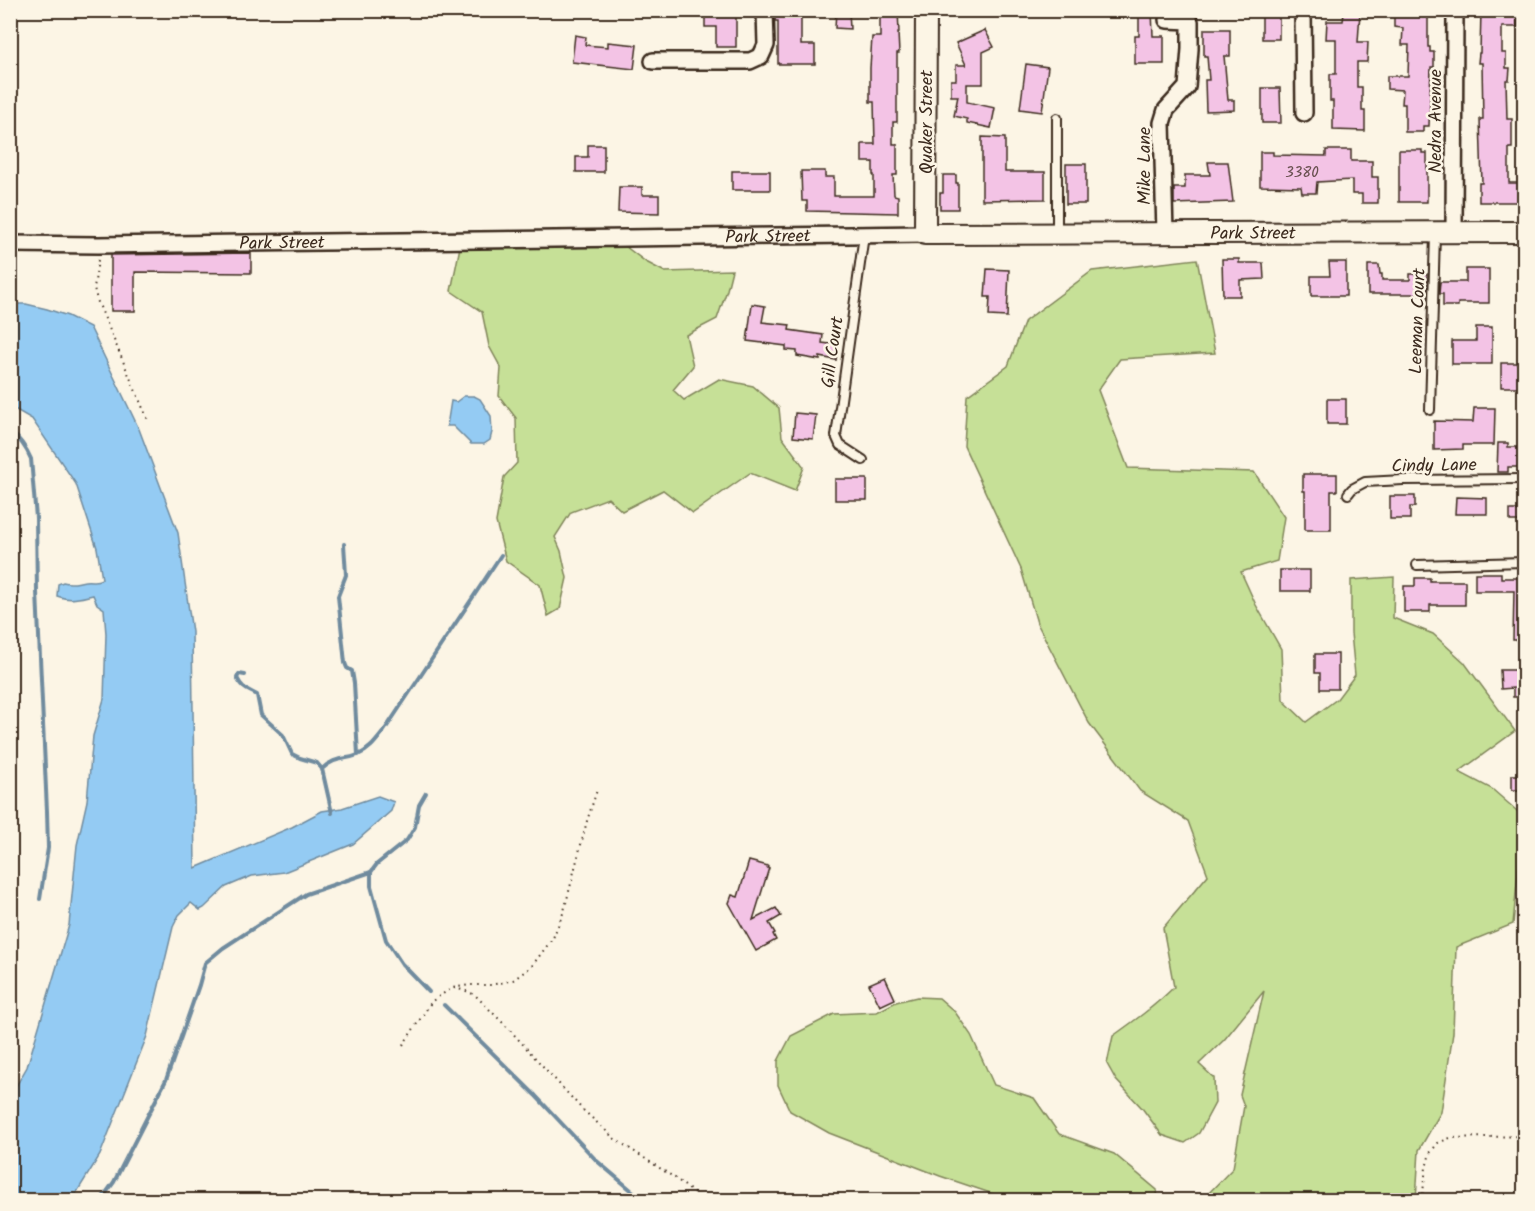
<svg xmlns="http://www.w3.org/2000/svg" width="1535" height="1211" font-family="Kalam,sans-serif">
<rect width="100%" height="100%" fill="#fcf5e5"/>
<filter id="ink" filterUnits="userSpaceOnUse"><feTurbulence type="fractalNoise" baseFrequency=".0167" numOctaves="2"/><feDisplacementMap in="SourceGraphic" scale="12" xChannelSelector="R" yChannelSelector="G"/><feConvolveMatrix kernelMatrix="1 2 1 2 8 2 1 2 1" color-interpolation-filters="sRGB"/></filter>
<g filter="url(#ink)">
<g fill="#c6e097" stroke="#80855a" stroke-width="1.5">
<polygon points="460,247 626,247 646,262 665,272 732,270 727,290 717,319 686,335 693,366 673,390 684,400 719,379 753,386 779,408 782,437 804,467 795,491 750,473 693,513 663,490 622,511 608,498 571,512 555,537 561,551 567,578 560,609 548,616 540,585 506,561 496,522 504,477 517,463 516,418 499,396 501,368 489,346 482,312 451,291"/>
<path d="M1197 259 1215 353 1120 359 1098 390 1128 468 1254 472 1284 517 1277 561 1241 572 1256 605 1281 649 1283 700 1306 722 1337 699 1355 675 1351 633V580L1394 577 1393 618 1433 634 1464 662 1515 731 1459 772 1492 789 1524 817V827L1521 842 1513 924 1456 947 1453 1033 1441 1112 1419 1150 1416 1200H1196L1203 1199 1233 1168 1244 1106 1240 1095 1264 991 1224 1040 1199 1064 1214 1078 1215 1103 1199 1133 1185 1143 1162 1135 1142 1108 1116 1080 1107 1064 1113 1036C1134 1021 1155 1006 1174 987L1163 928 1208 875 1188 821 1140 791 1089 723 1037 623 1021 569 964 446 967 396 1008 366 1025 321 1092 271Z"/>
<polygon points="917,997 939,998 955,1012 971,1035 994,1085 1034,1098 1059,1134 1114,1154 1157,1190 1158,1200 1011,1200 940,1176 829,1133 790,1111 778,1085 778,1061 791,1036 834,1014 877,1012 896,1002"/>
</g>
<g fill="#94cbf3" stroke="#708b9e" stroke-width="1.5">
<path d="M11 304H26L47 309 68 316 90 327 139 429 178 533 192 632 195 868 292 827 322 811 342 808 378 796 394 802 391 811 353 844 284 872 252 876 226 887 204 908 200 910 191 903 179 915 173 927 147 1036 100 1155 72 1200H11V1095L27 1067 69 925 77 845 87 801 93 736 104 699 106 634 104 609 97 604 93 595C81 598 69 601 57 596L58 584 63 582C73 585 77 582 85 581 93 580 94 583 102 579L97 548 76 484 32 419 11 407Z"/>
<polygon points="464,396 474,396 480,399 491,416 492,432 490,440 484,444 471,444 453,426 447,426 451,401 456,402"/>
</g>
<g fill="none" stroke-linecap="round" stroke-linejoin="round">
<g stroke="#708b9e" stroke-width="4">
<path d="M10 431C20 439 26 447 31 459L36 518 37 592 47 811 48 848 40 899"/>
<polyline points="344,544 346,575 338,596 345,663 347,668 352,671 354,683 358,755"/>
<path d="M245 675 239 674 237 678C243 690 247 689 257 695L261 715 283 735 292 754 300 758 317 763 322 769"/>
<polyline points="426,793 419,805 415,827 407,840 377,864 371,872 371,886 386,940 402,964 429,992"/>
<path d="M332 813 322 769C336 756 343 761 358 755 370 750 376 741 384 731L501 555"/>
<polyline points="444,1005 535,1095 597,1161 637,1195 649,1200"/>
<polyline points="101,1200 114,1182 166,1080 199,985 205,963 223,948 306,894 371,872"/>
</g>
</g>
<g fill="#f3c3e5" stroke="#3b2a1e" stroke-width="1.5">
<polygon points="705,10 736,10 736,47 716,47 716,27 705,27"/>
<polygon points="775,10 801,10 801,45 815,45 815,64 778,64 778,21 775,21"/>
<polygon points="836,10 849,10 850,29 835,28"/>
<polygon points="880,10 898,10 899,33 898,33 899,53 897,53 897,122 893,122 893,144 897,144 897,175 893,175 894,195 898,196 898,213 807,211 807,201 802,201 801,171 825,171 825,177 834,177 834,196 874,196 874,175 873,175 873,162 862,162 862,144 875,144 874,102 870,102 870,68 872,37 880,37"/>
<polygon points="1139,10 1152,10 1153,36 1164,36 1164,64 1135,64 1135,36 1139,36"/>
<rect x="1262" y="10" width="17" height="29"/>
<polygon points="1394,10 1422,10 1423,12 1428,12 1428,47 1430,47 1430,52 1434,52 1434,67 1431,67 1429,126 1423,126 1423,132 1405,132 1405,104 1402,104 1403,90 1387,89 1387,76 1408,76 1409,45 1402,45 1403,28 1394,27"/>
<polygon points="1481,10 1500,10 1500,16 1517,16 1517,27 1502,27 1502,53 1506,53 1506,68 1510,68 1509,80 1506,80 1507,119 1512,119 1512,148 1509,148 1509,183 1521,183 1521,202 1479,202 1479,183 1482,183 1480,119 1483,119 1482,63 1478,63 1479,53 1480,53"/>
<polygon points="1360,12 1358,42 1368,42 1367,62 1357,62 1357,87 1362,87 1362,111 1365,111 1365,131 1333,130 1333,101 1330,101 1330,74 1336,74 1336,39 1326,39 1327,21 1343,21 1344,13"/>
<polygon points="1204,29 1230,29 1230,56 1224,56 1228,100 1234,100 1234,110 1206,111 1205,80 1209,80 1207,56 1204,56"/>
<polygon points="985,30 994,47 983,52 983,84 967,84 967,102 995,108 991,128 967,123 967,119 954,116 958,96 951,96 951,80 956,80 956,65 966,65 956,43"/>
<polygon points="575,35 586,37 585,45 608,47 608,42 637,45 634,69 572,62"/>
<polygon points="1026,64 1048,67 1042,112 1020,109"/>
<polygon points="1262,88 1280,88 1281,123 1262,123"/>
<polygon points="982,137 1005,138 1005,172 1045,172 1045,199 982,200"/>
<polygon points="588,145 604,145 604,172 576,172 576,157 588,157"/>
<polygon points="1326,150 1351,150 1351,161 1372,161 1372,177 1378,177 1378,203 1362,203 1362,194 1352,194 1352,180 1317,182 1316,193 1302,193 1301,187 1260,186 1260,152 1273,152 1273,155 1326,156"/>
<polygon points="1399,150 1422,150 1422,153 1427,153 1427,202 1399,202"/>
<polygon points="1208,162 1228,162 1233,202 1174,204 1174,188 1185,188 1185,175 1210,175"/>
<rect x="1066" y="164" width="20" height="40"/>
<rect x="732" y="171" width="38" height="19"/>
<polygon points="943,175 956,175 956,183 958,183 958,209 940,209 940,193 943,193"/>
<polygon points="619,187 642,187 642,195 659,195 659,213 618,212"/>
<polygon points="251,253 251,273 135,272 135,311 111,311 111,255"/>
<polygon points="1222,259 1239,259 1239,263 1263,263 1264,279 1240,280 1240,296 1223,296"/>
<polygon points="1329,262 1346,262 1346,296 1311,296 1311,276 1330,276"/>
<polygon points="1368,265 1379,265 1380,274 1382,274 1382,280 1410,280 1410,274 1427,274 1427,294 1368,294"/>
<polygon points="987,269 1009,270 1007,317 989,316 990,297 985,297"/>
<polygon points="1466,269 1489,269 1489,303 1458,303 1458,306 1443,306 1443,294 1439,294 1440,282 1466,282"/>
<polygon points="752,304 765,306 762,322 790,325 789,330 823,335 822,343 838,345 836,360 820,357 820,360 797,356 797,351 786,350 786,346 747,341"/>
<polygon points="1476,327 1492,327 1492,364 1452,364 1452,341 1476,341"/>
<rect x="1501" y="363" width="23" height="24"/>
<rect x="1327" y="399" width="19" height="25"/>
<polygon points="1474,408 1495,408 1494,445 1463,445 1463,449 1434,450 1434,421 1473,422"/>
<polygon points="795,413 816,415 813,439 793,437"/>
<polygon points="1498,443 1508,443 1508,447 1524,447 1524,467 1508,467 1508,472 1497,472"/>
<polygon points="1303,474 1337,474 1337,491 1331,491 1331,530 1305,530 1305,491 1303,491"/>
<rect x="835" y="479" width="32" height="21"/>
<polygon points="1390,496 1415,496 1415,507 1410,507 1410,519 1390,519"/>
<polygon points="1456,497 1487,498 1487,514 1455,514"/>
<rect x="1510" y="510" width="14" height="11"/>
<rect x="1280" y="570" width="30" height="21"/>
<polygon points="1475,573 1501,573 1501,578 1524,578 1524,640 1513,640 1514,591 1475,591"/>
<polygon points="1415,578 1430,578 1430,581 1465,581 1465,605 1430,605 1430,612 1404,612 1404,586 1415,586"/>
<polygon points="1315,654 1338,654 1338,689 1320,689 1320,673 1315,673"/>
<polygon points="1500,670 1516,670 1516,678 1524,678 1524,697 1513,697 1513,688 1501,689"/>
<rect x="1512" y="775" width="12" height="15"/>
<polygon points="749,861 768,866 767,868 769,868 753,920 776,908 781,916 769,923 775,933 773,934 776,940 756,951 729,903 732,895 738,897"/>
<polygon points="885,977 895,999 880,1006 869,984"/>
</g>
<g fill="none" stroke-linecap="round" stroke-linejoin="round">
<defs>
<g id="service">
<polyline points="1057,118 1057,233"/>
<polyline points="1430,410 1435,234"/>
<polyline points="863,460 840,445 836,436 864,235"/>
<polyline points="1348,494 1352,489 1365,482 1403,480 1524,479"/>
<polyline points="1417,565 1524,562"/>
</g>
<g id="minor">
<polyline points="1303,10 1304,113"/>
<polyline points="653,61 750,61 761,56 766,45 765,10"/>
<polyline points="1454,232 1455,10"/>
<polyline points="1165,234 1162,123 1166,110 1187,87 1190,49 1190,21 1167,20"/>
<path id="s1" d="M10 244 98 245 925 234"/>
</g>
<g id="tertiary">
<path id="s2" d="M926 10 925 234 1524 232"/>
</g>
</defs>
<use href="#service" stroke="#3b2a1e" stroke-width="12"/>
<use href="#minor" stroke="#3b2a1e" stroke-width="20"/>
<use href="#tertiary" stroke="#3b2a1e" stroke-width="24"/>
<g stroke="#3b2a1e" stroke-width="2" stroke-dasharray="1.5 4.5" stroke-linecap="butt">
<polyline points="98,260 94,288 97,300 148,420"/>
<polyline points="454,988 466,991 475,995 508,1028 582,1109 615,1139 675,1178 702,1200"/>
<polyline points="403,1045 432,1001 452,988 470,985 491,985 513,980 531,967 553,938 564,911 587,821 597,790"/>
<polyline points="1422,1200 1426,1168 1430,1153 1438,1143 1450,1138 1524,1136"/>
</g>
<use href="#service" stroke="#fcf5e5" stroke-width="8"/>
<use href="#minor" stroke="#fcf5e5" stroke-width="15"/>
<use href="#tertiary" stroke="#fcf5e5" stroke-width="20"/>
</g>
</g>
<g text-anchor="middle" stroke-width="5" stroke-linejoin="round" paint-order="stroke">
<g font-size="15" fill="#695050">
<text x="1302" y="177">3380</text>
</g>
<g font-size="18" fill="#3b2a1e" stroke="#fcf5e5">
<text transform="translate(1435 121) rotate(-90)" y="6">Nedra Avenue</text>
<text transform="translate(926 122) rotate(-90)" y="6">Quaker Street</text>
<text transform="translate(1144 166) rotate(-90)" y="6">Mike Lane</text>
<text dy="6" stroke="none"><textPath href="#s2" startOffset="552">Park Street</textPath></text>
<text dy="6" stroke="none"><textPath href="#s1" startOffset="758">Park Street</textPath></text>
<text dy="6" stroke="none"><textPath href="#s1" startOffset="272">Park Street</textPath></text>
<text transform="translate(1417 321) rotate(-88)" y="6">Leeman Court</text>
<text transform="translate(832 352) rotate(-82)" y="6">Gill Court</text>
<text transform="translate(1434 465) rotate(-1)" y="6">Cindy Lane</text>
</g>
</g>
<rect width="1535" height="1211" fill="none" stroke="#fcf5e5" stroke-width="36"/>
<rect x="18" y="18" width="1499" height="1175" fill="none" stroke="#3b2a1e" stroke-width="2" filter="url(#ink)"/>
</svg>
